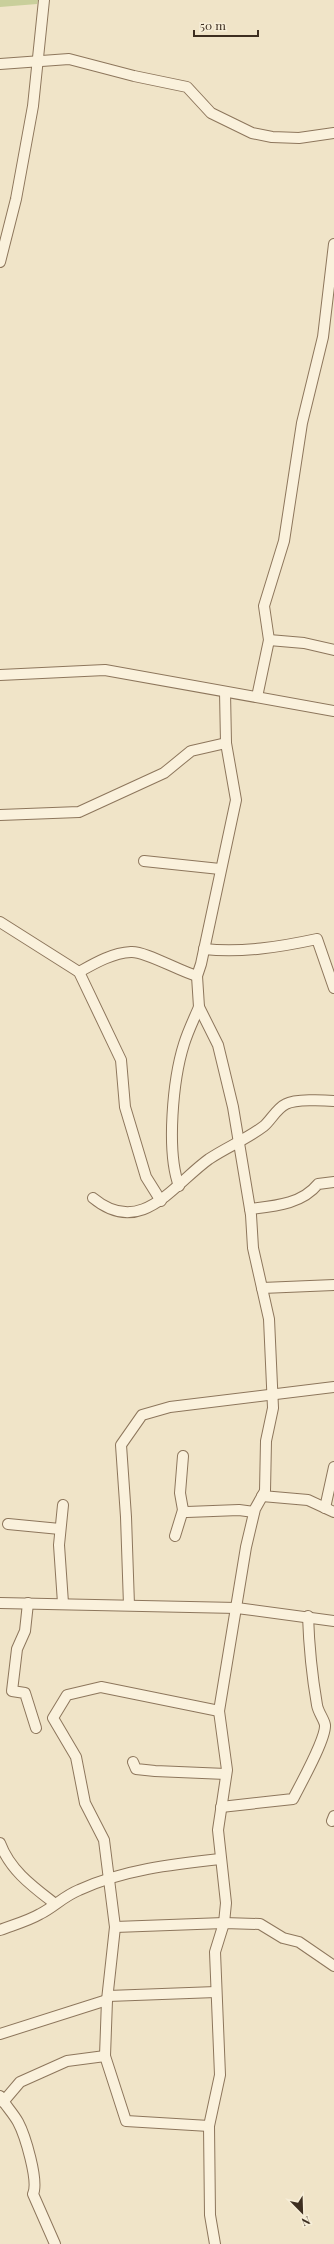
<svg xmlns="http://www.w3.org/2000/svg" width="334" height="2244" font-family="'Playfair Display',serif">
<rect width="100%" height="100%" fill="#f0e4c8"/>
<polygon fill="#c9cf9b" points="0,0 38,0 37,4 0,7"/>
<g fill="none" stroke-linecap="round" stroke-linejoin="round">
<defs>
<g id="minor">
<polyline points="0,64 69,59 134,76 187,87 211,113 252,133 272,137 299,138 334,133"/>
<polyline points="0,262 16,199 33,106 44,0"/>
<polyline points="269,640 304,643 334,650"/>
<polyline points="0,675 105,670 334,711"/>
<polyline points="257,697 269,640 264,606 284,541 302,423 323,337 334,244"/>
<polyline points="0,815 79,812 164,773 191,751 226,743"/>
<polyline points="144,861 220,869"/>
<polyline points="0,922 79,972 121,1060 125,1107 146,1177 161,1201"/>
<path d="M204 949C242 953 280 947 317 939L334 988"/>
<path d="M79 972C95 963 112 953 131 952 145 951 179 971 197 976"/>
<path d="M179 1186C166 1151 173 1079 184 1044 188 1031 194 1019 199 1007"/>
<path d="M93 1198C141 1238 174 1184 209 1159 227 1147 247 1139 264 1126 271 1120 277 1108 286 1104 295 1099 323 1100 334 1101"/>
<path d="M250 1209C275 1206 302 1204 318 1184L334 1182"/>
<polyline points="262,1288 334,1285"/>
<polyline points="183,1456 180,1493 183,1510 187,1512 239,1510 254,1512"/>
<polyline points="262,1496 308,1500 334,1512"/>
<polyline points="63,1505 59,1545 63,1603"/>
<polyline points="325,1508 334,1467"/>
<polyline points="8,1524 60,1529"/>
<polyline points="175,1536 183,1510"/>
<polyline points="0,1603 237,1608 334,1621"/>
<polyline points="28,1603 25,1631 17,1649 12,1691 25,1693 36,1728"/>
<polyline points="129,1605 126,1517 121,1445 142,1415 170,1407 334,1387"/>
<polyline points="133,1762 136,1769 155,1771 226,1774"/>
<path d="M221 1807 293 1799C300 1785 326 1739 325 1725 324 1719 318 1712 317 1705 312 1676 309 1646 308 1616"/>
<polyline points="332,1821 334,1816"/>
<path d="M0 1843C10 1870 32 1886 54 1903"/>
<polyline points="115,1927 224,1923 260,1924 283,1938 299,1942 334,1966"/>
<path d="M0 1930C13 1925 28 1921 40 1914 54 1907 64 1896 79 1890 122 1870 173 1864 220 1859"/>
<polyline points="108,1996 216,1992"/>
<polyline points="0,2034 107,2000"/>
<path d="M0 2096C5 2105 13 2113 18 2122 25 2135 39 2181 33 2194L55 2244"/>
<polyline points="3,2102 20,2082 67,2061 105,2056"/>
<polyline points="209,2126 126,2121 105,2056 107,2000 115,1927 104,1840 85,1803 76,1757 53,1718 67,1695 101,1687 219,1711"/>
<polyline points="215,2244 210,2215 209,2126 220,2075 215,1952 224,1923 226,1903 218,1830 227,1770 219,1711 246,1547 255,1509 265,1491 266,1441 273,1408 269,1319 253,1248 251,1215 233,1107 218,1045 199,1007 197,976 201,964 236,800 226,743 225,692"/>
</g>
</defs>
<use href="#minor" stroke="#8d765c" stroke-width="12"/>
<use href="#minor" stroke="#faf1dc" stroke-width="10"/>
</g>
<g transform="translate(302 2212) rotate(157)" stroke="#f7eed8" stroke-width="3" paint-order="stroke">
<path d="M0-3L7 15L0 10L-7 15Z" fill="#3d2e20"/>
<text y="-6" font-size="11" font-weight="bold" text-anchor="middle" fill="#3d2e20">N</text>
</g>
<path d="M194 30v6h64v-6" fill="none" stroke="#3d2e20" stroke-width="2"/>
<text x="200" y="30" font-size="12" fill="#3d2e20" stroke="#f7eed8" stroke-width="3" paint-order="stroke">50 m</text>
</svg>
